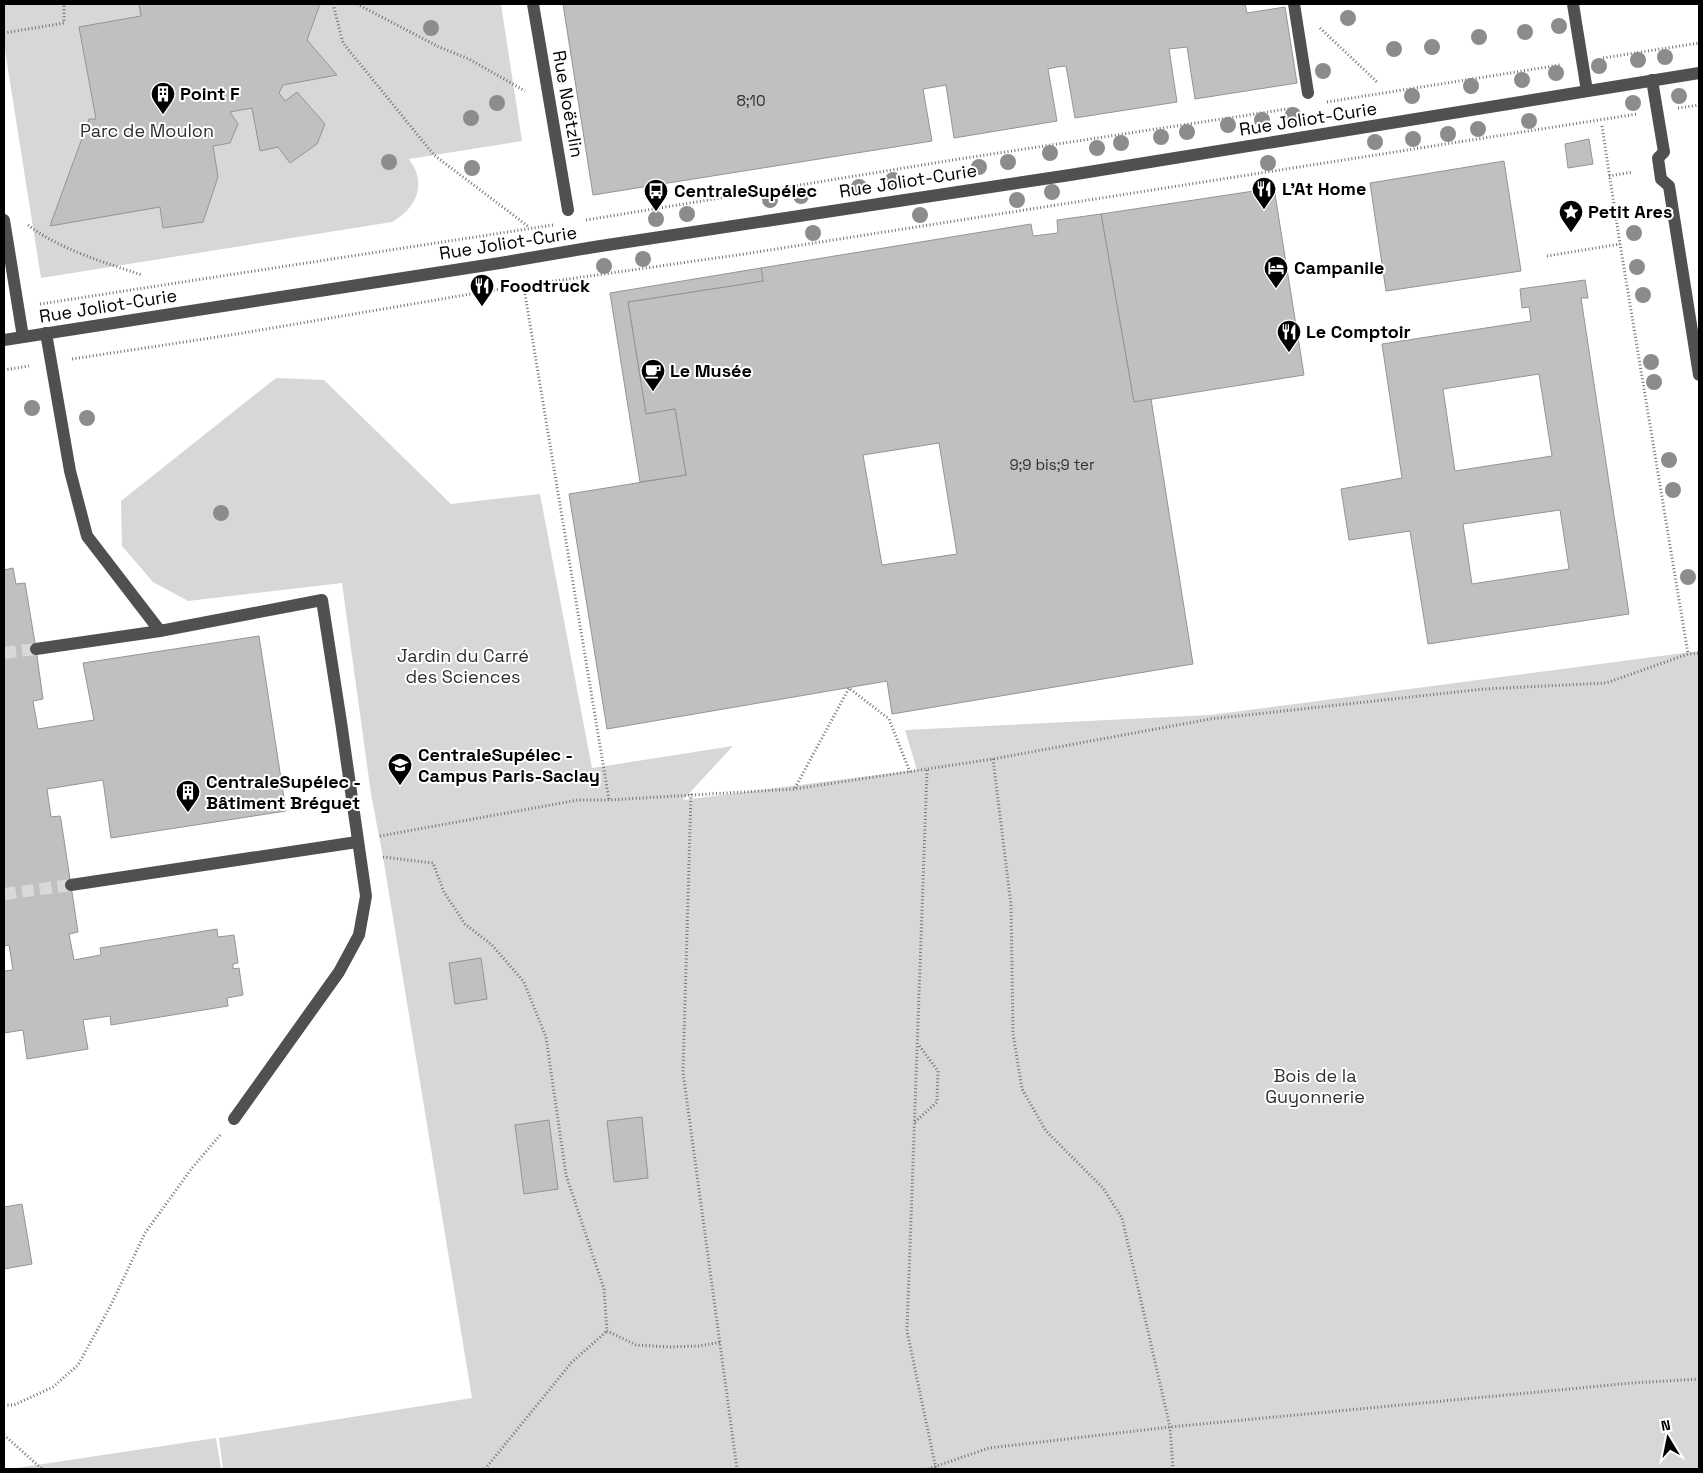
<svg xmlns="http://www.w3.org/2000/svg" width="1703" height="1473" font-family="'Space Grotesk',sans-serif">
<rect width="100%" height="100%" fill="#fff"/>
<g fill="#d7d7d7">
<path d="M4 4H501L522 141 409 159C410 162 414 165 415 169 425 192 411 211 392 222L41 278 4 44Z"/>
<polygon points="276,378 324,380 451,504 540,494 592,768 733,746 683,800 917,770 905,730 1210,715 1699,651 1699,1469 223,1469 219,1438 472,1398 383,857 371,794 342,583 188,601 153,582 122,546 121,501"/>
<polygon points="216,1438 221,1469 10,1469"/>
</g>
<g fill="#c0c0c0" stroke="#949494" fill-rule="evenodd">
<polygon points="139,4 320,4 307,40 337,75 283,85 279,93 285,101 297,92 325,124 317,144 290,163 278,147 260,151 252,108 230,112 238,124 230,143 213,146 218,177 203,222 163,228 160,207 50,226 89,119 96,119 79,27 141,16"/>
<polygon points="563,4 1245,4 1247,13 1285,7 1297,83 1195,99 1187,47 1169,49 1177,102 1075,118 1066,66 1057,67 1048,69 1057,121 954,138 946,85 935,87 923,89 932,141 593,195"/>
<polygon points="1589,139 1593,164 1568,168 1565,144"/>
<polygon points="1504,161 1521,271 1386,291 1370,183"/>
<polygon points="1274,188 1304,375 1134,402 1101,214"/>
<path d="M1101 214 1134 402 1151 399 1193 664 892 714 887 681 607 729 569 494 686 475 675 409 646 414 628 302 763 281 761 268 1031 224 1033 236 1058 233 1057 220ZM939 443 957 554 882 565 863 455Z"/>
<polygon points="761,268 763,281 628,302 646,414 675,409 686,475 640,482 610,293"/>
<path d="M1585 280 1588 298H1581L1629 614 1428 644 1410 531 1349 540 1341 489 1402 478 1382 344 1531 321 1529 307 1522 308 1520 289ZM1539 374 1552 456 1455 471 1443 389ZM1560 510 1569 569 1472 584 1463 524Z"/>
<polygon points="13,568 16,584 25,583 36,649 43,699 33,701 38,729 94,720 83,663 259,636 286,811 111,838 103,780 47,789 51,817 60,816 61,820 78,932 69,934 74,960 101,955 100,948 217,929 218,937 234,935 238,963 233,964 233,969 239,968 243,995 227,998 228,1006 111,1025 110,1016 83,1020 88,1049 27,1059 23,1030 4,1033 4,971 13,970 9,945 4,946 4,570"/>
<polygon points="481,958 487,999 455,1004 449,963"/>
<polygon points="642,1117 648,1178 614,1182 607,1121"/>
<polygon points="549,1120 558,1189 524,1194 515,1125"/>
<polygon points="22,1204 32,1264 4,1269 4,1207"/>
</g>
<g fill="none" stroke-linecap="round" stroke-linejoin="round">
<g stroke="#d9d9d9" stroke-width="12" stroke-dasharray="12 6" stroke-linecap="butt">
<polyline points="4,653 36,649"/>
<polyline points="4,894 71,885"/>
</g>
<g stroke="#727272" stroke-width="3" stroke-dasharray="1 2.5" stroke-linecap="butt">
<polyline points="333,4 343,43 434,155 529,227"/>
<polyline points="357,4 439,47 469,59 525,91"/>
<polyline points="1320,28 1377,82"/>
<polyline points="4,33 64,23 64,4"/>
<polyline points="1603,58 1699,43"/>
<polyline points="1327,102 1560,65"/>
<polyline points="1678,108 1699,105"/>
<polyline points="1602,126 1620,244 1688,654"/>
<polyline points="1609,176 1633,172"/>
<polyline points="586,220 959,159 1294,108"/>
<path d="M28 225C61 250 103 262 142 275"/>
<polyline points="1547,256 1620,244"/>
<polyline points="525,294 609,800"/>
<polyline points="40,304 553,225"/>
<polyline points="72,359 237,334 506,288 744,254 1637,114"/>
<polyline points="4,370 29,366"/>
<polyline points="993,759 1011,905 1013,1034 1022,1089 1046,1131 1103,1188 1122,1218 1170,1427 1173,1469"/>
<polyline points="927,770 907,1331 936,1469"/>
<polyline points="795,788 849,688 889,719 910,772"/>
<polyline points="691,794 683,1072 737,1469"/>
<polyline points="380,836 578,800 609,800 794,789 993,759 1210,719 1484,689 1606,683 1688,654 1699,653"/>
<polyline points="383,857 433,863 444,892 465,924 492,945 524,982 546,1037 566,1175 604,1289 607,1331 636,1345 670,1347 699,1346 721,1342"/>
<polyline points="915,1122 937,1102 938,1071 918,1044"/>
<polyline points="4,1405 14,1405 53,1387 78,1365 111,1305 145,1233 192,1168 221,1134"/>
<polyline points="4,1435 42,1469"/>
<polyline points="485,1469 572,1362 607,1331"/>
<polyline points="928,1469 989,1448 1170,1427 1632,1383 1699,1379"/>
</g>
<g stroke="#505050" stroke-width="12">
<polyline points="533,4 568,210"/>
<polyline points="1294,4 1308,93"/>
<polyline points="1573,4 1587,91"/>
<polyline points="1652,80 1664,152 1658,158 1661,179 1669,186 1699,375"/>
<polyline points="4,220 23,337"/>
<polyline points="46,333 70,471 87,536 160,631"/>
<polyline points="4,340 500,263 594,247 1070,175 1699,73"/>
<polyline points="36,649 160,631 322,600 341,722 366,896 359,935 339,972 234,1119"/>
<polyline points="71,885 357,842"/>
</g>
</g>
<g fill="#8c8c8c">
<circle cx="1348" cy="18" r="8"/>
<circle cx="1559" cy="26" r="8"/>
<circle cx="431" cy="28" r="8"/>
<circle cx="1525" cy="32" r="8"/>
<circle cx="1479" cy="37" r="8"/>
<circle cx="1432" cy="47" r="8"/>
<circle cx="1394" cy="49" r="8"/>
<circle cx="1665" cy="57" r="8"/>
<circle cx="1638" cy="60" r="8"/>
<circle cx="1599" cy="66" r="8"/>
<circle cx="1323" cy="71" r="8"/>
<circle cx="1556" cy="73" r="8"/>
<circle cx="1522" cy="80" r="8"/>
<circle cx="1471" cy="86" r="8"/>
<circle cx="1412" cy="96" r="8"/>
<circle cx="1679" cy="96" r="8"/>
<circle cx="497" cy="103" r="8"/>
<circle cx="1633" cy="103" r="8"/>
<circle cx="1293" cy="115" r="8"/>
<circle cx="471" cy="118" r="8"/>
<circle cx="1262" cy="120" r="8"/>
<circle cx="1529" cy="121" r="8"/>
<circle cx="1228" cy="125" r="8"/>
<circle cx="1478" cy="129" r="8"/>
<circle cx="1187" cy="132" r="8"/>
<circle cx="1448" cy="134" r="8"/>
<circle cx="1161" cy="137" r="8"/>
<circle cx="1413" cy="139" r="8"/>
<circle cx="1375" cy="142" r="8"/>
<circle cx="1121" cy="143" r="8"/>
<circle cx="1097" cy="148" r="8"/>
<circle cx="1050" cy="153" r="8"/>
<circle cx="389" cy="162" r="8"/>
<circle cx="1008" cy="162" r="8"/>
<circle cx="1268" cy="163" r="8"/>
<circle cx="979" cy="167" r="8"/>
<circle cx="472" cy="168" r="8"/>
<circle cx="893" cy="180" r="8"/>
<circle cx="859" cy="187" r="8"/>
<circle cx="1052" cy="192" r="8"/>
<circle cx="801" cy="196" r="8"/>
<circle cx="770" cy="200" r="8"/>
<circle cx="1017" cy="200" r="8"/>
<circle cx="687" cy="214" r="8"/>
<circle cx="920" cy="215" r="8"/>
<circle cx="656" cy="219" r="8"/>
<circle cx="813" cy="233" r="8"/>
<circle cx="1634" cy="233" r="8"/>
<circle cx="643" cy="259" r="8"/>
<circle cx="604" cy="266" r="8"/>
<circle cx="1637" cy="267" r="8"/>
<circle cx="1643" cy="295" r="8"/>
<circle cx="1651" cy="362" r="8"/>
<circle cx="1654" cy="382" r="8"/>
<circle cx="32" cy="408" r="8"/>
<circle cx="87" cy="418" r="8"/>
<circle cx="1669" cy="460" r="8"/>
<circle cx="1673" cy="490" r="8"/>
<circle cx="221" cy="513" r="8"/>
<circle cx="1688" cy="577" r="8"/>
</g>
<defs>
<symbol id="building-pin" viewBox="-11 -11 22 30"><path d="M0 17L-7.5 6A9.5 9.5 0 1 1 7.5 6Z" fill="#000" stroke="#fff"/><path d="M-4-6H4V6H1V3H-1V6H-4ZM-2.5-4.3h1.7v1.8h-1.7ZM.8-4.3h1.7v1.8H.8ZM-2.5-1h1.7V.8h-1.7ZM.8-1h1.7V.8H.8Z" fill="#fff"/></symbol>
<symbol id="restaurant-pin" viewBox="-11 -11 22 30"><path d="M0 17L-7.5 6A9.5 9.5 0 1 1 7.5 6Z" fill="#000" stroke="#fff"/><path d="M-5-6h1v4h1v-4h1v4h1v-4h1v5L-1.5 .5V6h-2V.5L-5-1ZM5-6V6H3V1.5H1.5Q1.5-4 5-6Z" fill="#fff"/></symbol>
<symbol id="bus-pin" viewBox="-11 -11 22 30"><path d="M0 17L-7.5 6A9.5 9.5 0 1 1 7.5 6Z" fill="#000" stroke="#fff"/><path d="M-5-6H5V4H4V6H2V4H-2V6H-4V4H-5ZM-3.5-4V0h7V-4ZM-3.5 1.2v1.5H-2V1.2ZM2 1.2v1.5H3.5V1.2Z" fill="#fff"/></symbol>
<symbol id="sight-pin" viewBox="-11 -11 22 30"><path d="M0 17L-7.5 6A9.5 9.5 0 1 1 7.5 6Z" fill="#000" stroke="#fff"/><path d="M0-6L1.8-2.2L6-1.7L2.9 1.2L3.7 5.4L0 3.3L-3.7 5.4L-2.9 1.2L-6-1.7L-1.8-2.2Z" fill="#fff"/></symbol>
<symbol id="hotel-pin" viewBox="-11 -11 22 30"><path d="M0 17L-7.5 6A9.5 9.5 0 1 1 7.5 6Z" fill="#000" stroke="#fff"/><path d="M-6-4.5h1.5V1H6V5H4.5V3h-9V5H-6ZM-4 0a1.8 1.8 0 1 1 3.6 0ZM.5 0V-2.5h3Q6-2.5 6 0Z" fill="#fff"/></symbol>
<symbol id="cafe-pin" viewBox="-11 -11 22 30"><path d="M0 17L-7.5 6A9.5 9.5 0 1 1 7.5 6Z" fill="#000" stroke="#fff"/><path d="M-5.5-4.5H6V0H3Q3 3.5 0 3.5H-2.5Q-5.5 3.5-5.5 0ZM3-3.2v2h1.7v-2ZM-6 4.5H4V6H-6Z" fill="#fff"/></symbol>
<symbol id="university-pin" viewBox="-11 -11 22 30"><path d="M0 17L-7.5 6A9.5 9.5 0 1 1 7.5 6Z" fill="#000" stroke="#fff"/><path d="M0-5L7-2L0 1L-7-2ZM-4 1L0 2.5L4 1V4Q0 6-4 4Z" fill="#fff"/></symbol>
</defs>
<g fill-rule="evenodd">
<use href="#building-pin" x="149" y="80" width="28" height="38"/>
<use href="#restaurant-pin" x="1250" y="175" width="28" height="38"/>
<use href="#bus-pin" x="642" y="177" width="28" height="38"/>
<use href="#sight-pin" x="1557" y="198" width="28" height="38"/>
<use href="#hotel-pin" x="1262" y="254" width="28" height="38"/>
<use href="#restaurant-pin" x="468" y="272" width="28" height="38"/>
<use href="#restaurant-pin" x="1275" y="318" width="28" height="38"/>
<use href="#cafe-pin" x="639" y="357" width="28" height="38"/>
<use href="#university-pin" x="386" y="751" width="28" height="38"/>
<use href="#building-pin" x="174" y="778" width="28" height="38"/>
</g>
<g text-anchor="middle" stroke-width="4" stroke-linejoin="round" paint-order="stroke">
<g font-size="15" fill="#303030">
<text x="751" y="106">8;10</text>
<text x="1052" y="470">9;9 bis;9 ter</text>
</g>
<g font-size="18" font-weight="bold" fill="#000" stroke="#fff" text-anchor="start">
<text x="180" y="100">Point F</text>
<text x="1282" y="195">L’At Home</text>
<text x="674" y="197">CentraleSupélec</text>
<text x="1588" y="218">Petit Ares</text>
<text x="1294" y="274">Campanile</text>
<text x="500" y="292">Foodtruck</text>
<text x="1306" y="338">Le Comptoir</text>
<text x="670" y="377">Le Musée</text>
<text x="418" y="761">CentraleSupélec -<tspan x="418" dy="21">Campus Paris-Saclay</tspan></text>
<text x="206" y="788">CentraleSupélec -<tspan x="206" dy="21">Bâtiment Bréguet</tspan></text>
</g>
<g font-size="18" fill="#000" stroke="#fff">
<text transform="translate(568 104) rotate(80)" y="6">Rue Noëtzlin</text>
<text transform="translate(1308 119) rotate(-9)" y="6">Rue Joliot-Curie</text>
<text transform="translate(908 181) rotate(-9)" y="6">Rue Joliot-Curie</text>
<text transform="translate(508 243) rotate(-9)" y="6">Rue Joliot-Curie</text>
<text transform="translate(108 306) rotate(-9)" y="6">Rue Joliot-Curie</text>
</g>
<g font-size="18" fill="#2e2e2e" stroke="#fff">
<text x="147" y="137">Parc de Moulon</text>
<text x="463" y="662">Jardin du Carré<tspan x="463" dy="21">des Sciences</tspan></text>
<text x="1315" y="1082">Bois de la<tspan x="1315" dy="21">Guyonnerie</tspan></text>
</g>
</g>
<rect width="1703" height="1473" fill="none" stroke="#000000" stroke-width="10"/>
<g transform="translate(1668 1438) rotate(350)" stroke="#ffffff" stroke-width="4" paint-order="stroke">
<path d="M0-4L9 19L0 12L-9 19Z" fill="#000000"/>
<text y="-8" font-size="14" font-weight="bold" text-anchor="middle" fill="#000000">N</text>
</g>
</svg>
